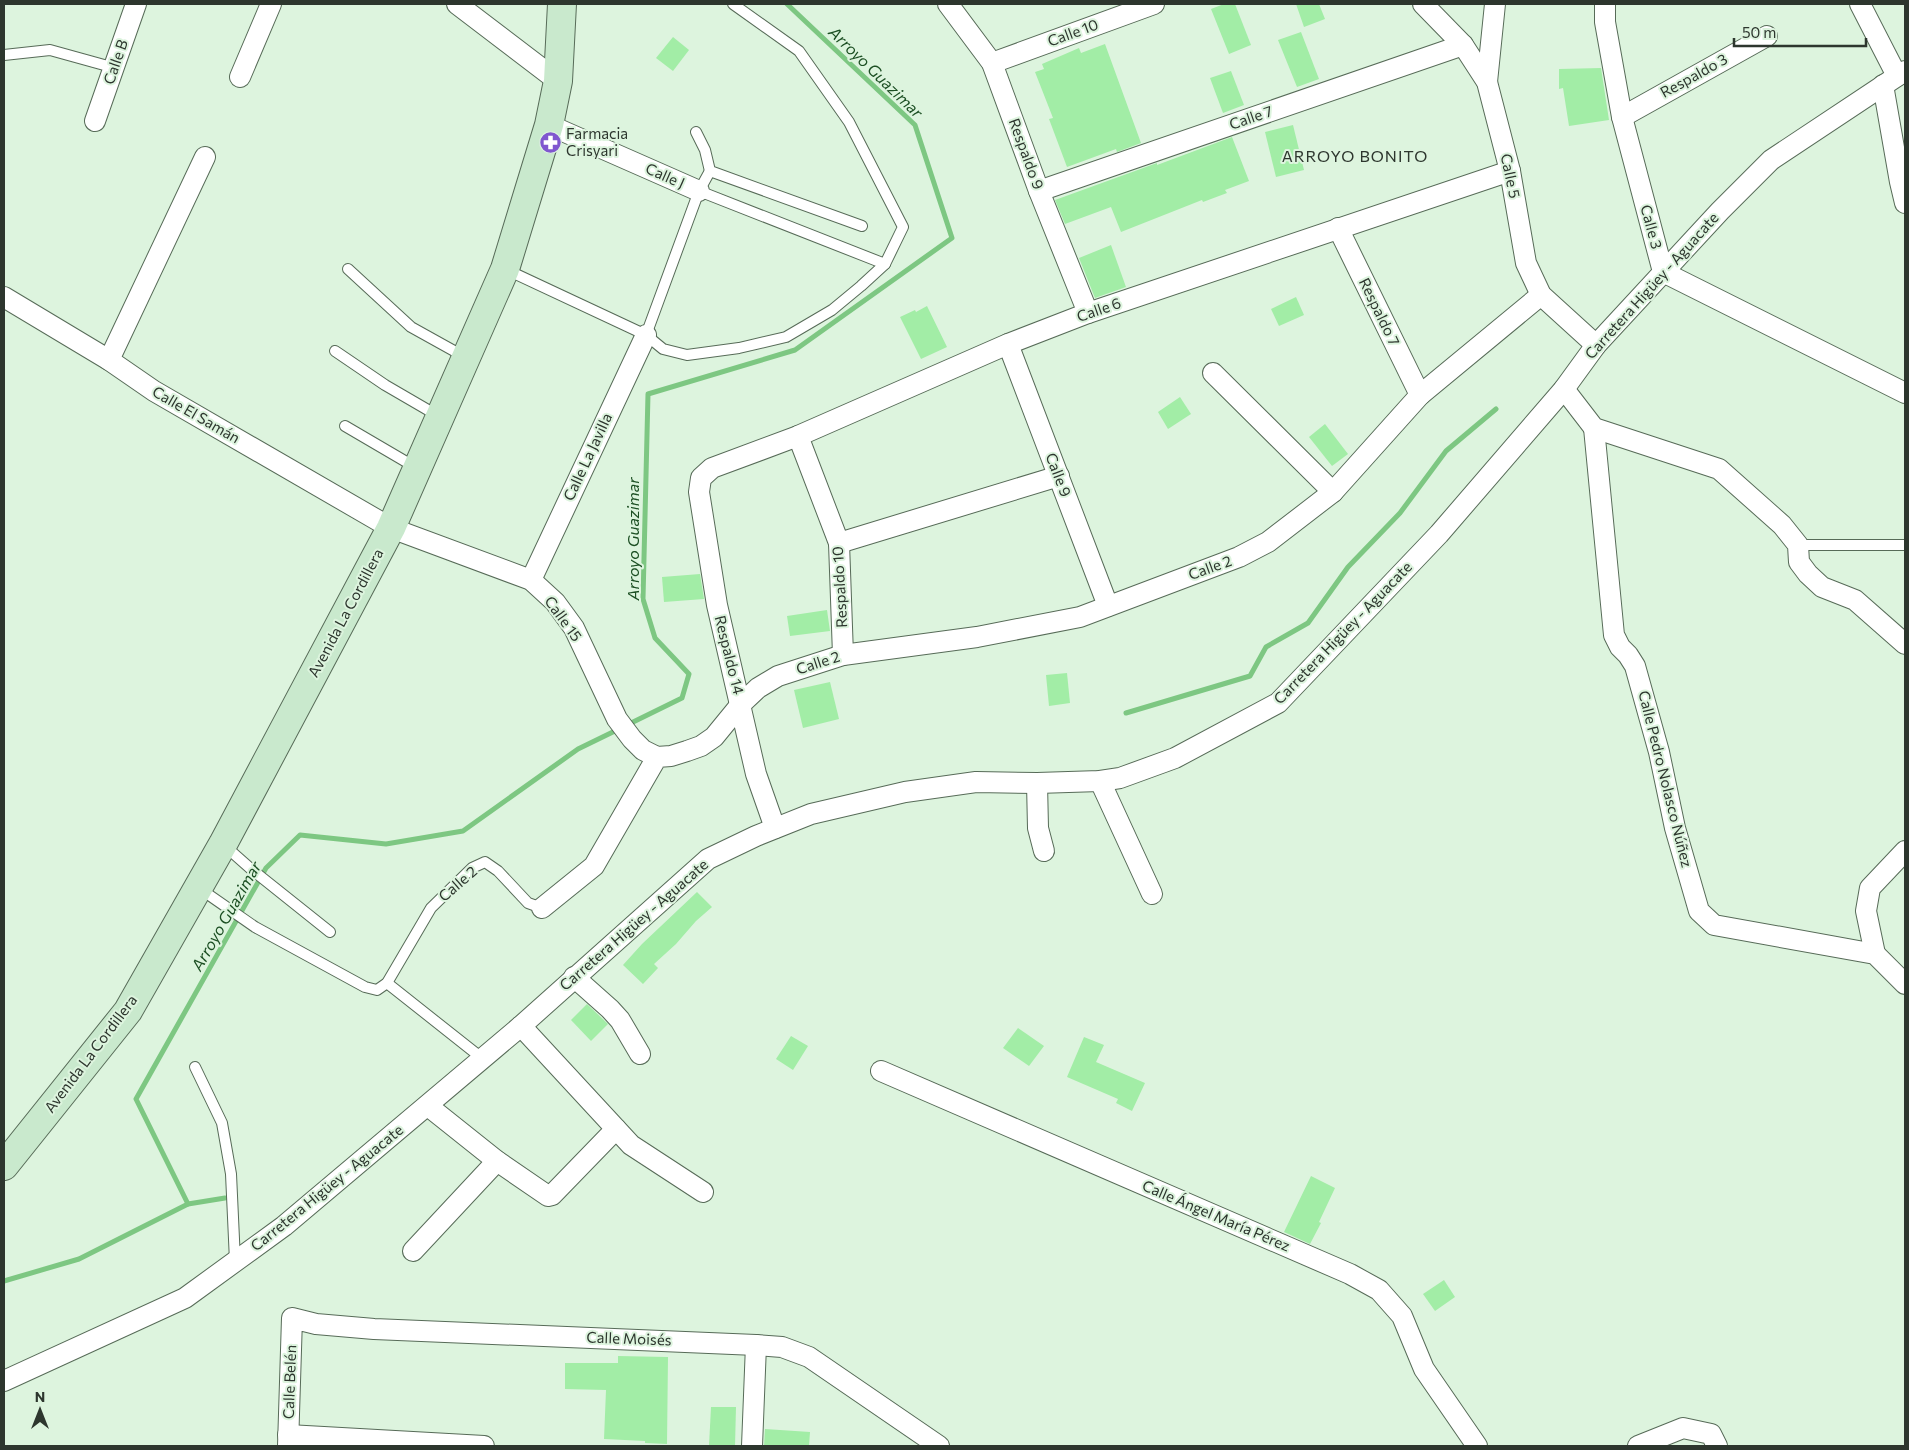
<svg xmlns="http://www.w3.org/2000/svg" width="1909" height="1450" font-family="Commissioner,sans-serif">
<rect width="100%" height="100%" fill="#ddf4de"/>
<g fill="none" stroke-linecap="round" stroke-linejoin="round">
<g stroke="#7dc782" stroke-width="5">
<polyline points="1126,713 1250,676 1266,647 1308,623 1348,567 1400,513 1446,451 1496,409"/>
<polyline points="627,725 682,698 689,674 655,638 643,599 648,394 795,350 952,238 915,125 787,4"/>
<polyline points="188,1204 136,1099 266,868 300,835 386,844 463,831 578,749 619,729"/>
<polyline points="4,1281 79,1259 188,1204 225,1198"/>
</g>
</g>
<g fill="#a2eda6">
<polygon points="1224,4 1235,4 1251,45 1229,54 1211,9"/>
<polygon points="1296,4 1319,4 1325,19 1304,27"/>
<polygon points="1301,32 1319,79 1297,87 1278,40"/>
<polygon points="673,37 689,50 673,71 656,58"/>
<polygon points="1105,44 1141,143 1117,152 1116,149 1067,167 1049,119 1053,118 1035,72 1044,69 1042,64 1079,48 1081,53"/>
<polygon points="1601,68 1609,120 1569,126 1563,88 1559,89 1559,69"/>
<polygon points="1231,71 1244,105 1223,113 1210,78"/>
<polygon points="1293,125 1304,170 1276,177 1265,132"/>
<polygon points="1232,137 1249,181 1225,190 1227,193 1203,202 1202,200 1121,232 1111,207 1065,224 1055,200 1157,163 1157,165"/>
<polygon points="1111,245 1126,287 1095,298 1079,258"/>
<polygon points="1296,297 1304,315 1279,326 1271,309"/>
<polygon points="927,306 947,347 921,359 900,317 915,310 916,312"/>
<polygon points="1180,397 1191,414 1168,429 1158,412"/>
<polygon points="1325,424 1348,454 1332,466 1309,437"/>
<polygon points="700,574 704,599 664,602 662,577"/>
<polygon points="827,610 830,631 790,636 787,616"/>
<polygon points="1067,673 1070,703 1049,706 1046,675"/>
<polygon points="830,682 839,719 803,728 794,690"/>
<polygon points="697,892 712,907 696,921 676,944 654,964 658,968 643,984 623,965 642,944"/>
<polygon points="587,1004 608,1024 591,1041 571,1020"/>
<polygon points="1018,1028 1044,1046 1029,1066 1003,1048"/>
<polygon points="791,1036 808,1046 793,1070 776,1059"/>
<polygon points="1084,1037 1104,1045 1096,1062 1145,1083 1132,1111 1116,1103 1118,1099 1067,1077"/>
<polygon points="1311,1176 1335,1188 1319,1222 1321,1223 1310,1244 1284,1232"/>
<polygon points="1444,1280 1455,1297 1435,1311 1423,1294"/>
<polygon points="618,1356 668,1357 667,1444 645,1443 645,1441 604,1439 606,1390 565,1389 565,1363 618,1363"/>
<polygon points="711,1407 736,1407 735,1446 709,1446"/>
<polygon points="765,1429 810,1432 809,1446 764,1446"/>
</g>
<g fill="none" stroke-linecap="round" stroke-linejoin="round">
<defs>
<g id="service">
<polyline points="4,55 50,50 115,68"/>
<polyline points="696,132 705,150 710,171 862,226"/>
<polyline points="699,191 885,264"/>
<polyline points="348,269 411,327 465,357"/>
<polyline points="505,269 646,335 663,349 687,355 739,348 786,337 832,310 861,286 885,264 903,227 849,122 799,51 733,4"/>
<polyline points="646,335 699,191 710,171"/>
<polyline points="335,351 385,385 440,417"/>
<polyline points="345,426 415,467"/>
<polyline points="1798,545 1905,545"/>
<polyline points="225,846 251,869 330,932"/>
<polyline points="199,888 255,927 365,987 377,990 387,983 431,908 472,868 485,862 498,871 528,903 542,908"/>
<polyline points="387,983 483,1059"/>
<polyline points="195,1067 222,1123 231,1174 235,1261"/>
</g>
<g id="minor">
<polyline points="457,4 558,81"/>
<polyline points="948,4 992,63 1039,191 1088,313"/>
<polyline points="1423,4 1463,45 1487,82 1510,171 1526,263 1541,295 1596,345"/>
<polyline points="1605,4 1605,22 1622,117 1663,272 1905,393"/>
<polyline points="1860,4 1897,76"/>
<polyline points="992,63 1154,4"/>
<polyline points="240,77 271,4"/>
<polyline points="1487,82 1495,4"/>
<polyline points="1883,85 1900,182 1905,203"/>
<polyline points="1622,117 1767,36"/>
<polyline points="95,121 136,4"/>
<polyline points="549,125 699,191"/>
<polyline points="1039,191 1463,45"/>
<polyline points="1338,228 1420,395"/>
<polyline points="4,297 109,360 154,391 391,528 531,580 555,602 574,628 617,719 632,739 643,750 657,757"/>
<polyline points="1008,344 1108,606"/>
<polyline points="109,360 205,157"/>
<polyline points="1213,373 1333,492"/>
<polyline points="1564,389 1594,428 1719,469 1782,525 1798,545 1799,562 1808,574 1822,587 1855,600 1905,644"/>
<polyline points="1594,428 1614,635 1620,647 1628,655 1635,666 1659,752 1675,828 1699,911 1714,925 1875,954 1905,984"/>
<polyline points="798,436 839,543 843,655"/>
<polyline points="839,543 1059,476"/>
<polyline points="531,580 646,335"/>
<polyline points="1100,781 1152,894"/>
<polyline points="1037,783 1038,828 1044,851"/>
<polyline points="775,828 756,774 717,605 699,492 701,478 712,468 798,436 1008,344 1088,313 1510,171"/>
<polyline points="542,908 594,866 657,757 671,756 687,751 701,746 714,737 741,704 758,688 778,676 843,655 977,637 1080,617 1239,557 1268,542 1333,492 1420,395 1541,295"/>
<polyline points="1875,954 1866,911 1870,888 1905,851"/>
<polyline points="574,977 610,1009 620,1020 640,1054"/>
<polyline points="521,1026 631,1145 703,1192"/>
<polyline points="881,1071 1350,1274 1379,1290 1402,1316 1424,1369 1477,1446"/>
<polyline points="428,1106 497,1161 548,1196 552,1195 616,1129"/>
<polyline points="413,1251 497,1161"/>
<polyline points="4,1381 185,1298 284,1226 521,1026 708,859 756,836 811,814 905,792 976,782 1037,783 1100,781 1120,778 1175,758 1278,703 1439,534 1564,389 1596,345 1720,211 1771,160 1905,71"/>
<polyline points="288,1435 484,1446"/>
<polyline points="288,1446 292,1318 316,1324 374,1329 756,1345 782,1347 809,1357 939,1446"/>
<polyline points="752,1446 756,1345"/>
<polyline points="1638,1446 1683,1428 1711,1434 1717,1446"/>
</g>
<polyline id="secondary" points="4,1166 128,1011 223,844 391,528 505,269 549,125 558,81 562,4"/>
</defs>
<use href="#service" stroke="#576b58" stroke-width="12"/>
<use href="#minor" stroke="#576b58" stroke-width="22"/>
<use href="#secondary" stroke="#576b58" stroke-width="30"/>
<use href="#service" stroke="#fff" stroke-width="10"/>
<use href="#minor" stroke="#fff" stroke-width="20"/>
<use href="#secondary" stroke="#c9e9cd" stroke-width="28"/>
</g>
<defs>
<symbol id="pharmacy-disc" viewBox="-11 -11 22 22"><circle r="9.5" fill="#8056cf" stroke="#ddf4de"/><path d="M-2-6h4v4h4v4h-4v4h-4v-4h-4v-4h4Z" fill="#fff"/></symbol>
</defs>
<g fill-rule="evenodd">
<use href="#pharmacy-disc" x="538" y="130" width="25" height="25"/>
</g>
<g text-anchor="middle" stroke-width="4" stroke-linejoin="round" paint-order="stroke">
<g font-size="15" fill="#2d362e" stroke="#ddf4de">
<text transform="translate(1073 33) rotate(-20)" y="5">Calle 10</text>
<text transform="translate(116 62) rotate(-71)" y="5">Calle B</text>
<text transform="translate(1694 76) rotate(-29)" y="5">Respaldo 3</text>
<text transform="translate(1251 118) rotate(-19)" y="5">Calle 7</text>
<text transform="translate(1026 154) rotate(70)" y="5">Respaldo 9</text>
<text transform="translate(665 176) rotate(24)" y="5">Calle J</text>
<text transform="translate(1510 176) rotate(78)" y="5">Calle 5</text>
<text transform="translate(1651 227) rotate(75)" y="5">Calle 3</text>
<text transform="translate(1652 286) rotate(-48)" y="5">Carretera Higüey - Aguacate</text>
<text transform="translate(1099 310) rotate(-19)" y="5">Calle 6</text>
<text transform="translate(1379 312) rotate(64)" y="5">Respaldo 7</text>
<text transform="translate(196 415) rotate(30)" y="5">Calle El Samán</text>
<text transform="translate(588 457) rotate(-65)" y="5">Calle La Javilla</text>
<text transform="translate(1058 475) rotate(69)" y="5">Calle 9</text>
<text transform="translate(1210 568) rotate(-20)" y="5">Calle 2</text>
<text transform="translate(840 587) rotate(-93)" y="5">Respaldo 10</text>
<text transform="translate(346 613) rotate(-62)" y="5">Avenida La Cordillera</text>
<text transform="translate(563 619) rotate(54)" y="5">Calle 15</text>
<text transform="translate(1343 633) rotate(-46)" y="5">Carretera Higüey - Aguacate</text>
<text transform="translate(729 655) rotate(76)" y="5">Respaldo 14</text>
<text transform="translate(818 663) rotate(-18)" y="5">Calle 2</text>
<text transform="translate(1665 779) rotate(76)" y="5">Calle Pedro Nolasco Núñez</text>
<text transform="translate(458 884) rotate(-41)" y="5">Calle 2</text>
<text transform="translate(634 925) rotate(-41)" y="5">Carretera Higüey - Aguacate</text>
<text transform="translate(91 1054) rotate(-53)" y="5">Avenida La Cordillera</text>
<text transform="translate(327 1188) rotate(-39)" y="5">Carretera Higüey - Aguacate</text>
<text transform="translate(1216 1216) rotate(23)" y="5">Calle Ángel María Pérez</text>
<text transform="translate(629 1339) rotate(2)" y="5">Calle Moisés</text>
<text transform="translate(290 1382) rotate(-88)" y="5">Calle Belén</text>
</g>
<g font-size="15" fill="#2d362e" stroke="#ddf4de" text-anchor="start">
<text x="566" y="139">Farmacia<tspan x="566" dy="17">Crisyari</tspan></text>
</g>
<g font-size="16" font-style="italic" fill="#1c4f23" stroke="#ddf4de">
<text transform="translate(876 72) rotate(44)" y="6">Arroyo Guazimar</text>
<text transform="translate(633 539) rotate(-90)" y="6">Arroyo Guazimar</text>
<text transform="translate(226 916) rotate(-60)" y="6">Arroyo Guazimar</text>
</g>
<g font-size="16" letter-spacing="1" fill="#2d362e" stroke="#ddf4de">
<text x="1355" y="162">ARROYO BONITO</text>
</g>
</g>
<rect width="1909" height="1450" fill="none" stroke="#2d362e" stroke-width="10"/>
<g transform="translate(40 1410)" stroke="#ddf4de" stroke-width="4" paint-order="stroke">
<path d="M0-4L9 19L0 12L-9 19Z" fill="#2d362e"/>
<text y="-8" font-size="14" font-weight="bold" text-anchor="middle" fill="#2d362e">N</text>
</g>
<path d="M1734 38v8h132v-8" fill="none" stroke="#2d362e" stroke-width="2.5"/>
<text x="1742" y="38" font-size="15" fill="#2d362e" stroke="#ddf4de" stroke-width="4" paint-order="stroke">50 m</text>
</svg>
